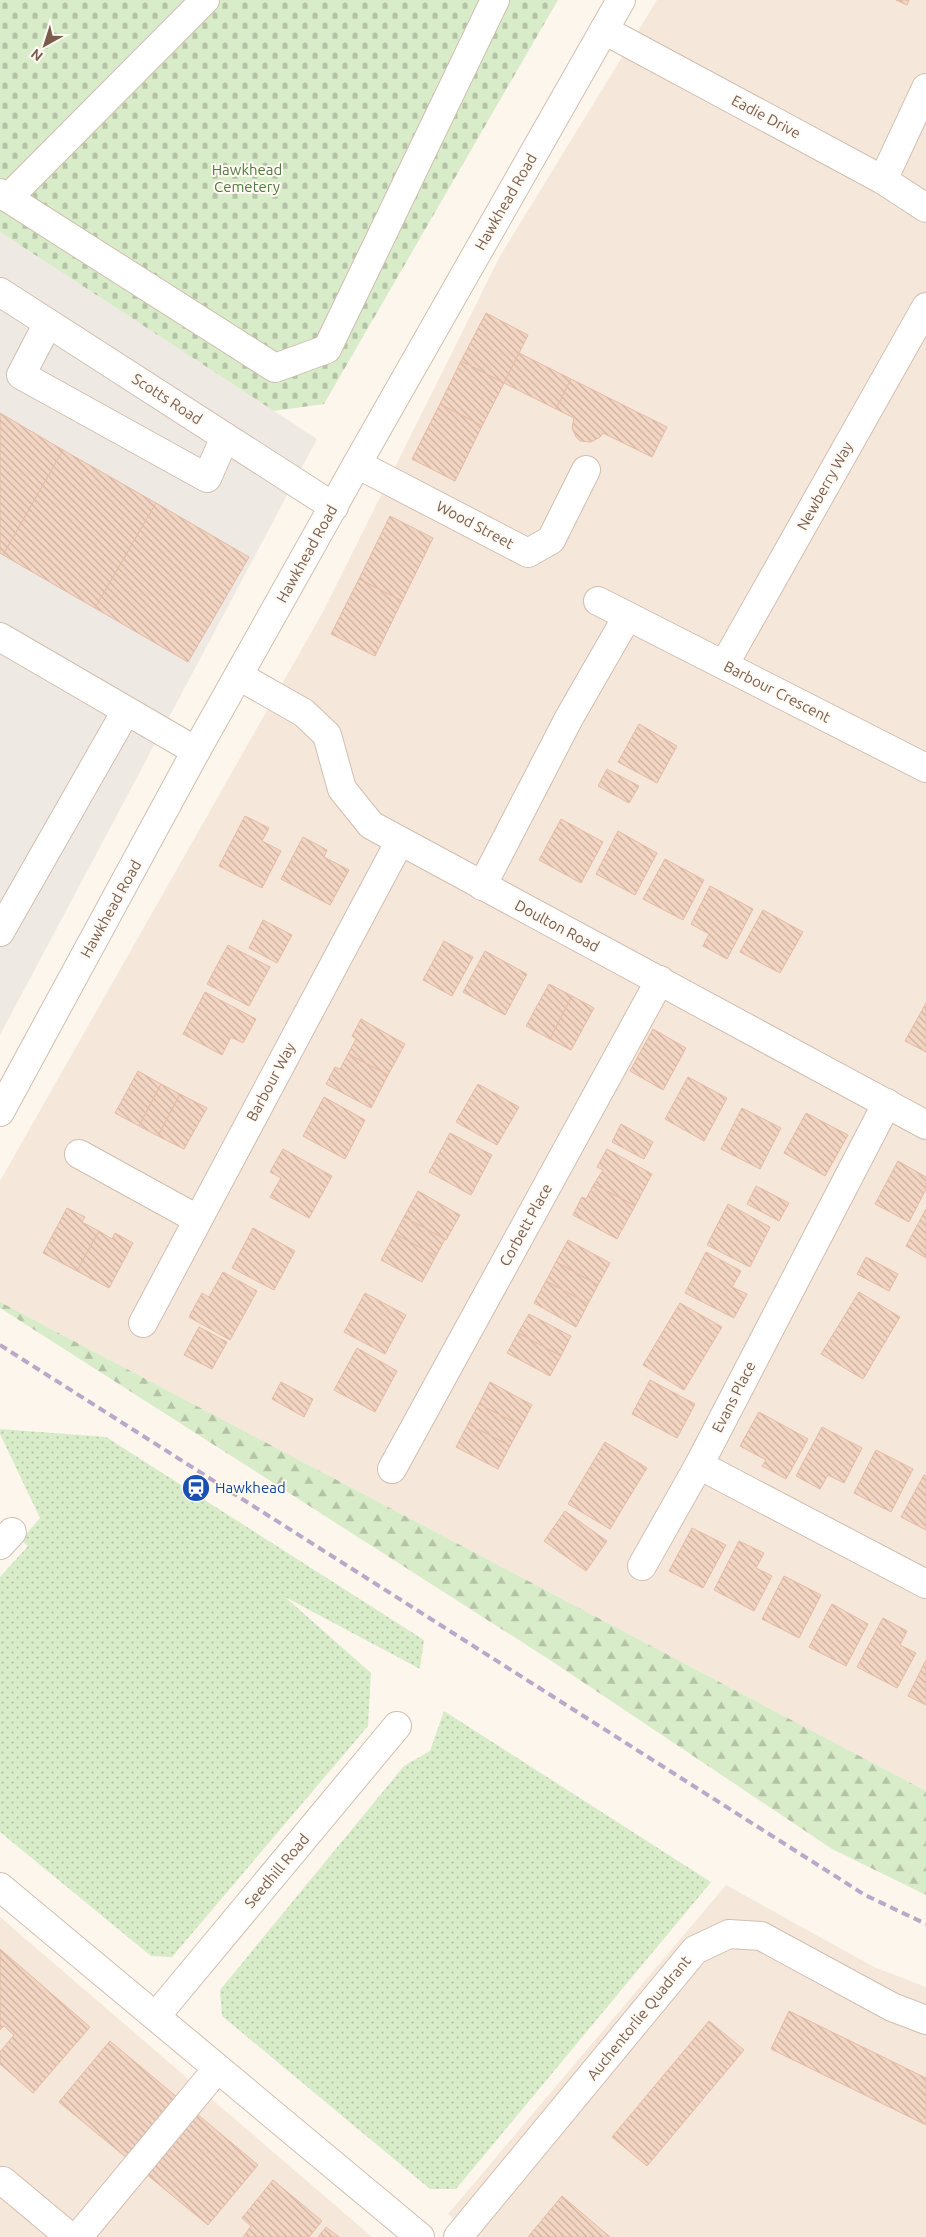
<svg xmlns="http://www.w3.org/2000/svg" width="926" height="2237" font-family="Ubuntu,sans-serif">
<defs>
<pattern id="grass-dots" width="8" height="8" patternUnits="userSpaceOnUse" patternTransform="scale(1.25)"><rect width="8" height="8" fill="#d8ecc9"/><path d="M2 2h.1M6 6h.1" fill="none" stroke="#b4c2a5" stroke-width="1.8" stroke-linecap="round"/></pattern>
<pattern id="forest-firs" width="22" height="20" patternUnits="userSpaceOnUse" patternTransform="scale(1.25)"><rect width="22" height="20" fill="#d8ecc9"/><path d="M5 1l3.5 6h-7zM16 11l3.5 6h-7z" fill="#b4c2a5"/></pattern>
<pattern id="cemetery-stones" width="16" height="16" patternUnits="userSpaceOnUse" patternTransform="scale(1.25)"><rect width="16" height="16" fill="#d8ecc9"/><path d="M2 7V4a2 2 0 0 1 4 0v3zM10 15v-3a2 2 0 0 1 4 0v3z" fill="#b4c2a5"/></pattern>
<pattern id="building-back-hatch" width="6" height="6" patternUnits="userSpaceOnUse" patternTransform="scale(1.25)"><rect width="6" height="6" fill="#f3d5c3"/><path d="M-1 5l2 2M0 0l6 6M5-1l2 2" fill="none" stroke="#cab0a1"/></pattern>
</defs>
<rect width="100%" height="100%" fill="#fdf6ec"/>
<g fill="#f5e8da">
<polygon points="657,0 926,0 926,1791 0,1302 0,1181 324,610 500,256"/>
<polygon points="726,1885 874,1967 926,1987 926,2237 474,2237 448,2214"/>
<polygon points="0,1917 372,2237 0,2237"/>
</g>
<polygon fill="#efe9e4" points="0,232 317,439 0,1035"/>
<g fill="url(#grass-dots)">
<polygon points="0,1429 106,1437 424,1640 420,1669 285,1597 371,1673 368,1726 172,1957 151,1956 0,1832 0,1577 28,1546 21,1540 40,1518 0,1434"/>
<polygon points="444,1711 711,1882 456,2189 430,2189 222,2016 220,1990 404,1766 430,1751"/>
</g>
<polygon fill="url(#forest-firs)" points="0,1302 926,1791 926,1895 832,1849 550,1660 0,1308"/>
<polygon fill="url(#cemetery-stones)" points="0,0 558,0 324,404 274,411 0,232"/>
<g fill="url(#building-back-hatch)" stroke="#e6bba3">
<polygon points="896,0 909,0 907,5"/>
<polygon points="486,313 528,335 504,383 461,361"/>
<polygon points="519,353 571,379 556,409 504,383"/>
<polygon points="461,361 504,383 482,426 440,404"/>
<polygon points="571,379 667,427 652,457 603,433 600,437 591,442 580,441 576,437 572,428 574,418 556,409"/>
<polygon points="440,404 482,426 455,481 412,459"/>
<polygon points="0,413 63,450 3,555 0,553"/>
<polygon points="63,450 156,503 95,608 3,555"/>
<polygon points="156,503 249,557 188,662 95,608"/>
<polygon points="390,516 433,538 402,601 359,579"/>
<polygon points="359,579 402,601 375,656 331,634"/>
<polygon points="639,724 677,746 657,783 618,762"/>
<polygon points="607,769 639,786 629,803 598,786"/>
<polygon points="245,816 269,828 262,841 281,851 262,888 219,866"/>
<polygon points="561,819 603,842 581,883 539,860"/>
<polygon points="618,831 657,853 635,895 596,874"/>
<polygon points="303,837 327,850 324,857 349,870 330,905 281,879"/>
<polygon points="665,859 704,880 683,920 643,899"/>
<polygon points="710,886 753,909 727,959 703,946 709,934 691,924"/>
<polygon points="763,910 803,932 780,973 740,952"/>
<polygon points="263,920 292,935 277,963 249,948"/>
<polygon points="444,941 473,957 452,996 423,980"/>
<polygon points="228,945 270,967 249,1006 207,984"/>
<polygon points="485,951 527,974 505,1015 463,992"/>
<polygon points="549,984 572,996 550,1039 526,1026"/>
<polygon points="205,992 256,1019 243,1043 231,1037 222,1055 183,1034"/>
<polygon points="572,996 594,1008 571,1050 550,1039"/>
<polygon points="926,1003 926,1052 905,1041"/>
<polygon points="361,1019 405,1044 388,1075 348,1054 356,1039 352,1036"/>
<polygon points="653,1029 686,1048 663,1090 630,1071"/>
<polygon points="348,1054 388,1075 371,1108 326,1084 335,1067 340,1069"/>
<polygon points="138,1071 161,1084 139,1126 115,1113"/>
<polygon points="688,1077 727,1098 704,1141 665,1119"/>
<polygon points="161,1084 180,1094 158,1136 139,1126"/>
<polygon points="478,1084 519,1107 497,1145 456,1122"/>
<polygon points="180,1094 207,1108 184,1149 158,1136"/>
<polygon points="324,1097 365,1120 345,1159 303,1136"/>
<polygon points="742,1108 781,1128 760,1169 721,1149"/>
<polygon points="806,1113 848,1135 825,1176 784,1153"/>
<polygon points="621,1124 653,1142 644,1159 612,1142"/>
<polygon points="450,1133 492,1155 471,1195 429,1172"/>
<polygon points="283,1149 332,1176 309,1218 270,1197 281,1178 270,1172"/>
<polygon points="607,1149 652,1174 635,1206 594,1184 603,1170 597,1167"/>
<polygon points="898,1161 926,1177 926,1189 909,1222 875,1204"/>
<polygon points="594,1184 635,1206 617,1239 573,1215 582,1197 586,1199"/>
<polygon points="756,1186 789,1203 779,1221 747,1204"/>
<polygon points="418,1191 460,1215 446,1240 404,1217"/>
<polygon points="728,1204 770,1227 750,1267 707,1245"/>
<polygon points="67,1208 85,1217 82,1222 99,1231 77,1271 43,1253"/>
<polygon points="926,1209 926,1258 906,1246"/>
<polygon points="404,1217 445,1239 436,1256 395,1234"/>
<polygon points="253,1228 295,1251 274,1290 232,1268"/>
<polygon points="99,1231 112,1239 115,1233 133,1243 109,1288 77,1271"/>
<polygon points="395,1234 436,1256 422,1282 381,1260"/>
<polygon points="568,1240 610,1263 598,1285 556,1262"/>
<polygon points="706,1252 741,1271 732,1287 747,1294 734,1318 685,1293"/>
<polygon points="866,1257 898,1274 889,1291 857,1274"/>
<polygon points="556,1262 598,1285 588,1304 546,1281"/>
<polygon points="223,1272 257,1291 230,1340 189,1317 202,1293 209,1297"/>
<polygon points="546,1281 588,1304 576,1327 534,1303"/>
<polygon points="859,1292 900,1317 863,1379 821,1354"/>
<polygon points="365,1293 406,1315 385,1354 344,1332"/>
<polygon points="680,1303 722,1327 684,1390 643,1365"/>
<polygon points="529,1314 571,1336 561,1356 518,1333"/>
<polygon points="199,1327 227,1342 212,1369 184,1355"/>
<polygon points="518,1333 561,1356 550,1376 507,1353"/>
<polygon points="357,1348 397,1371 375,1412 334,1390"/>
<polygon points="650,1380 695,1404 677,1438 632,1414"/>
<polygon points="281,1382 313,1399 304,1417 272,1399"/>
<polygon points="490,1382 532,1405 521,1426 479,1404"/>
<polygon points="479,1404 521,1426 510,1446 468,1424"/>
<polygon points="759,1412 808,1439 786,1479 762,1466 766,1460 740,1446"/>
<polygon points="468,1424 510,1446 498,1469 456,1447"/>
<polygon points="822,1427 862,1448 844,1483 828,1475 820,1489 796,1476"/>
<polygon points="605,1442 647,1468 610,1529 568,1504"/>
<polygon points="876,1450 913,1469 891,1512 854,1493"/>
<polygon points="924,1475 926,1476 926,1530 901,1517"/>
<polygon points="565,1511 607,1541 586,1571 544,1541"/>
<polygon points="692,1528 726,1545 703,1588 669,1571"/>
<polygon points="739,1541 764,1553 756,1568 772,1576 754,1611 714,1590"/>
<polygon points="784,1576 821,1595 799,1638 762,1619"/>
<polygon points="832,1604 868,1624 846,1666 809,1647"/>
<polygon points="883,1618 907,1631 900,1645 916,1653 897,1688 857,1667"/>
<polygon points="926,1660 926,1705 908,1696"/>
<polygon points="0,1949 90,2027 33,2093 0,2064 0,2052 14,2035 4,2026 0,2030"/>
<polygon points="789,2011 926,2078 926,2125 771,2049"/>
<polygon points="709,2021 744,2050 647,2166 612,2137"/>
<polygon points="110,2041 258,2165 208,2225 59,2102"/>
<polygon points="273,2180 322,2221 309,2237 243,2237 251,2226 242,2218"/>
<polygon points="562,2196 610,2237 528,2237"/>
<polygon points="326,2227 339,2237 318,2237"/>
</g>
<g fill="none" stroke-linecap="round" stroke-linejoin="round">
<defs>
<g id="minor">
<polyline points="604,30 883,180 926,208"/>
<polyline points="883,180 926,88"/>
<polyline points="0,193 8,198 205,0"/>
<polyline points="8,198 275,368 327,349 495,0"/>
<polyline points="0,292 334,507"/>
<polyline points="48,323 21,375 207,478 225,437"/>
<polyline points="357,464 528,553 551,540 586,470"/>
<polyline points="598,601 926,768"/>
<polyline points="0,637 196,751"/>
<polyline points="724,665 926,307"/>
<polyline points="239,676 304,713 327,735 342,789 371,825 926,1125"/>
<polyline points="482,886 569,718 627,617"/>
<polyline points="0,932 126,711"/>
<polyline points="887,1103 699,1465 926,1584"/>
<polyline points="0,1112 196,751 357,464 621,0"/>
<polyline points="79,1154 197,1219"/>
<polyline points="143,1323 400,841"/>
<polyline points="392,1469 660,980"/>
<polyline points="0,1545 12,1532"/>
<polyline points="642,1566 699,1465"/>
<polyline points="0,1887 420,2237"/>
<polyline points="156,2016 397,1726"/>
<polyline points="3,2181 70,2237"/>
<polyline points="78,2237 217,2069"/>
<polyline points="458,2237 695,1950 729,1934 761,1936 892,2007 926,2020"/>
</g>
</defs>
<use href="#minor" stroke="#d1beb0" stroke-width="30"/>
<use href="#minor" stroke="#fff" stroke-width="28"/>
<polyline stroke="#b9a8c9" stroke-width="4" stroke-dasharray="8 5" stroke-linecap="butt" points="0,1345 865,1895 926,1924"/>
</g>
<defs>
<symbol id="station-disc" viewBox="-11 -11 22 22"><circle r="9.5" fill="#1a4fb4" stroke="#fffaf3"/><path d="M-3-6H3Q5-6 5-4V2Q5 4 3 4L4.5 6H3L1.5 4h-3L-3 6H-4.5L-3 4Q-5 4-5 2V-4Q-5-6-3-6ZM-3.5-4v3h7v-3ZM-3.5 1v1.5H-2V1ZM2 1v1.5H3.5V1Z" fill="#fff"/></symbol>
</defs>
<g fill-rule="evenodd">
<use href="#station-disc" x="180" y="1472" width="32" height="32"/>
</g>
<g text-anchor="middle" stroke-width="4" stroke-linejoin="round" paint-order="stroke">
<g font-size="15" fill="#7a5c4d" stroke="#fffaf3">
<text transform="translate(766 117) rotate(28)" y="5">Eadie Drive</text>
<text transform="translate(506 202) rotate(-60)" y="5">Hawkhead Road</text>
<text transform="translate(167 399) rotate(33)" y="5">Scotts Road</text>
<text transform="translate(825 486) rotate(-61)" y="5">Newberry Way</text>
<text transform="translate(475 525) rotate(28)" y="5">Wood Street</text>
<text transform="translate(307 554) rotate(-61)" y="5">Hawkhead Road</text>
<text transform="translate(777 692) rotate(27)" y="5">Barbour Crescent</text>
<text transform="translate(111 909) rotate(-61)" y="5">Hawkhead Road</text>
<text transform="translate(557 926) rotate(28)" y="5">Doulton Road</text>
<text transform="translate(271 1082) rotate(-62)" y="5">Barbour Way</text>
<text transform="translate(526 1225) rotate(-61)" y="5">Corbett Place</text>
<text transform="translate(734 1397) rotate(-63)" y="5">Evans Place</text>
<text transform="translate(277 1871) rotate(-50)" y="5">Seedhill Road</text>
<text transform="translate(639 2018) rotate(-51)" y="5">Auchentorlie Quadrant</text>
</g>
<g font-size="15" fill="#537a41" stroke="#fffaf3">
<text x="247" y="175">Hawkhead<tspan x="247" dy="17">Cemetery</tspan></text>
</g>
<g font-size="15" fill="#164399" stroke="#fffaf3" text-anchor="start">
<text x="215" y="1493">Hawkhead</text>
</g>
</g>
<g transform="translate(45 45) rotate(219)" stroke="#fffaf3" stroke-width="4" paint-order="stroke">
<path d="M0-4L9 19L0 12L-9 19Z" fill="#7a5c4d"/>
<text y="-8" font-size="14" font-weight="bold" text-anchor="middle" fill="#7a5c4d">N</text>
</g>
</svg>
